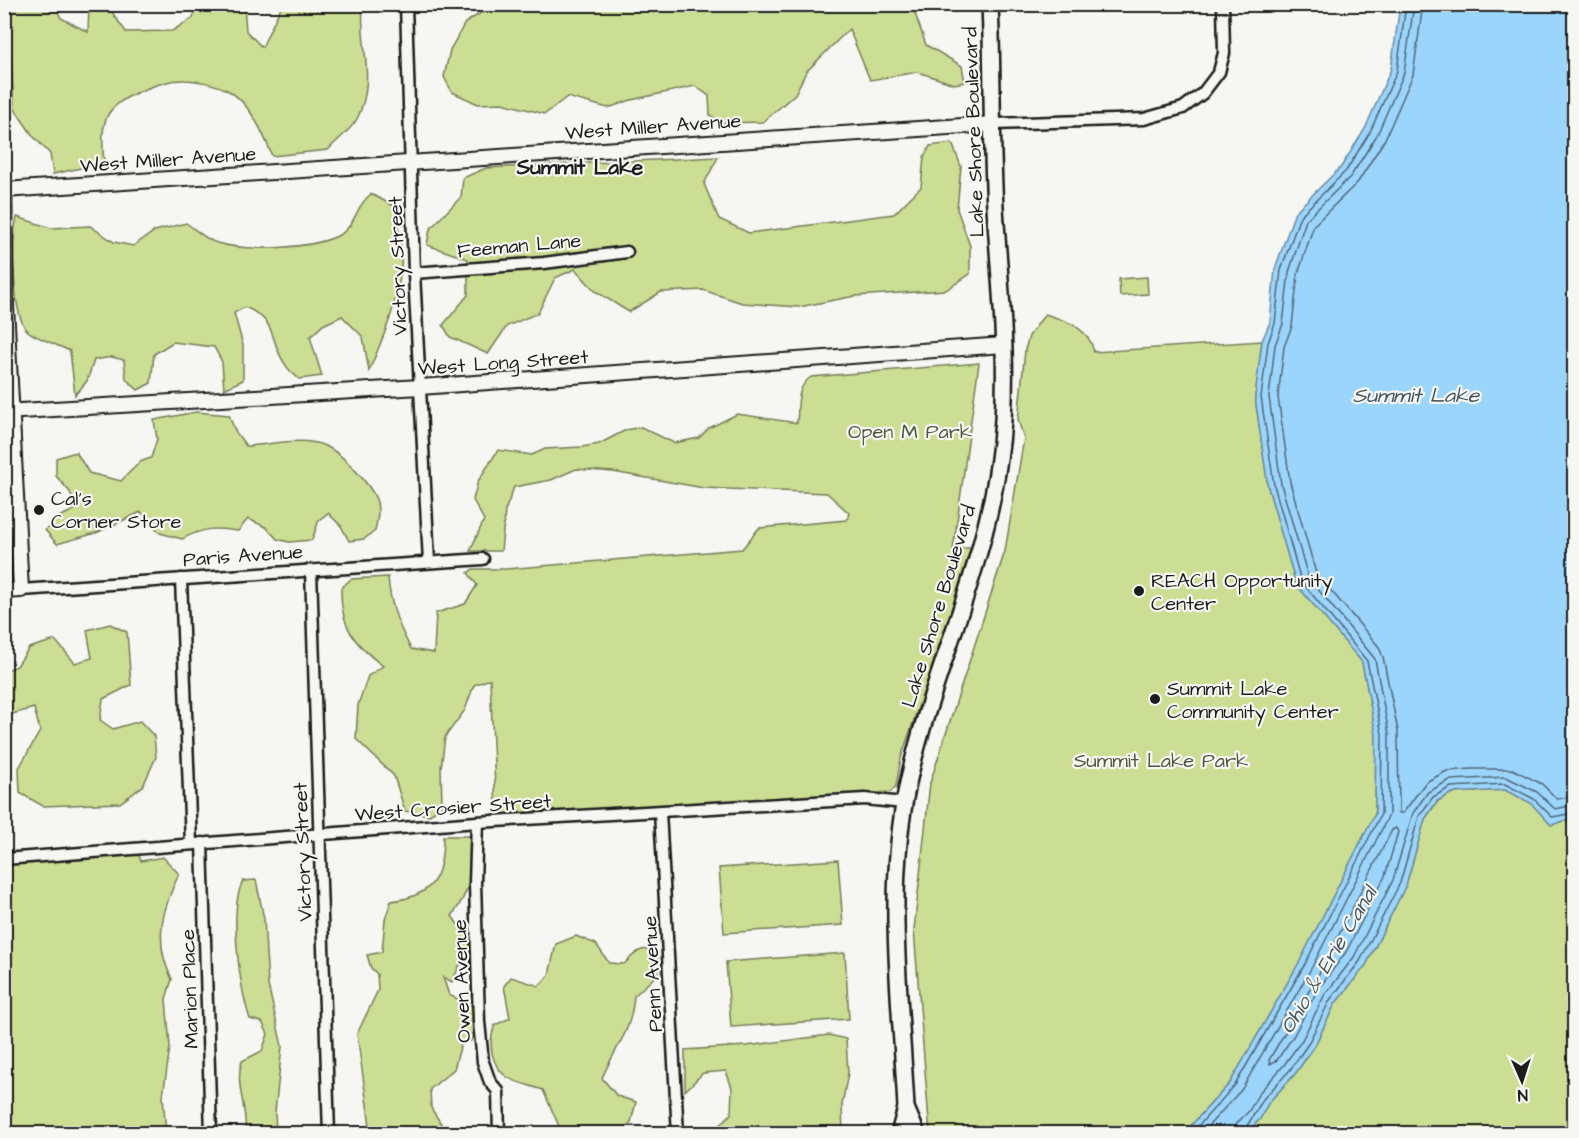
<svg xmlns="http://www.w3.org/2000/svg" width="1579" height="1138" font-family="'Architects Daughter',sans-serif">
<rect width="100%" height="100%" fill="#f6f6f2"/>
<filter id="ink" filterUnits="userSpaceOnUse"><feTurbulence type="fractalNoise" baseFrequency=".0167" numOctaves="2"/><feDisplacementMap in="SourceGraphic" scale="12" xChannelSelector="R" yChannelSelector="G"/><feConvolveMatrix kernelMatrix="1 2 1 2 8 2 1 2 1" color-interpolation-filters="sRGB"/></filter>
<g filter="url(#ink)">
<g fill="#cbde93" stroke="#747d58" stroke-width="1.5">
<polygon points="648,4 912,5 926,45 962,66 965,82 954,84 918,72 870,80 849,29 806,72 795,94 763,122 722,123 710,115 709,96 695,86 631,100 608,108 567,97 545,114 502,103 478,104 452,92 444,77 450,50 465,23 493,5"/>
<path d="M8 5H55L61 18 88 32 89 5H107L126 32 172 31 193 18 197 5H244L246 31 262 47 282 5H312L317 10 324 5H363C359 46 377 78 357 119 351 130 337 140 328 150L272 156C264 134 249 100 225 89 215 84 196 80 184 80 165 79 120 96 109 113 100 127 103 148 104 163L53 174 50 154 33 136 14 108Z"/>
<polygon points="952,143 961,166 957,209 970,246 970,274 946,290 855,296 799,307 742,303 703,290 661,292 629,312 595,291 575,269 555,278 538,313 507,326 488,354 450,337 443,325 468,295 468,259 427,245 430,229 461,197 463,178 486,168 718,157 704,184 719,219 749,233 894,214 921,187 924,157 930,146"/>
<path d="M371 194 394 206C398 226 403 247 401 267 398 304 383 338 369 371L363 337 342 316 323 325 310 337 322 376 299 379C294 374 288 370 285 364 268 339 280 323 245 307L234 313 243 345V380L224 389 222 362 214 347 173 342 154 354 151 383 138 390 126 379 124 360 112 357 94 360 87 381 75 395 70 351C60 346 34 337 28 331 12 318 11 237 17 217L51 228 90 226 114 242 133 246 155 231 186 223C195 229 206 240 217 243 246 252 315 249 341 234 355 226 356 205 371 194Z"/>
<polygon points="1147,277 1148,294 1120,296 1119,279"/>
<path d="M1045 314C1066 321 1089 327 1094 352L1262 341 1255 397 1268 487 1296 584 1362 662 1376 734 1375 814 1300 961 1230 1083 1184 1133 930 1134 914 930 930 783 1005 551 1024 438 1018 420 1025 350 1029 336Z"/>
<path d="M979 363 953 550 973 547 901 758 896 786 891 792 503 815 502 807 496 808 490 679 474 685 465 710 445 737 441 768 442 804 430 815 405 811 394 776 356 739 358 705 368 676 383 666C354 644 340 626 341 588L351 579 388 577C390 604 398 625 411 649L434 653 436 613 465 604 477 585 468 573 473 569H506L742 549 759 528 847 520 849 513 827 493 704 488 613 472 576 469 551 480 514 487 505 511 501 551H470L484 520 473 500 478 481 498 450 532 455 545 449 582 447 599 444 626 430 641 427 674 443 699 438 709 428 737 414 797 423C799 406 795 388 811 377Z"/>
<path d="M196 412 229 415 235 431 246 446C269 445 303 436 325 446 341 452 370 484 376 499 380 509 377 521 375 531L364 539 349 541 341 526 328 513 319 520 312 540 289 542 277 539 266 527 248 519 238 531C214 527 203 528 182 539L160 533 141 512 96 533 57 544 45 530 59 517 76 509 70 492 56 476V458L76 452 89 473 121 481 140 462 151 458 157 439 154 420Z"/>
<polygon points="110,624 127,632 131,685 103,699 100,720 113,729 140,721 154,736 156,757 143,786 120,803 43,806 20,793 19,768 40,731 34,708 5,716 5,671 17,666 29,648 55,640 75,663 92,658 87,630"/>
<polygon points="1505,790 1531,803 1551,825 1574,818 1574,1133 1246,1134 1260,1119 1269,1102 1295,1074 1314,1047 1335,1004 1366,965 1406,885 1425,819 1438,801 1452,793"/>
<path d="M443 836H471C471 874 474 885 452 916L459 926H469L474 933 471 952 461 962 452 982 443 977 449 995 474 1007 475 1030 471 1041 461 1044 454 1069 430 1089 431 1108 447 1133H371L357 1034 378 990 377 974 371 968 367 955 382 952 385 920 391 901C434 896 443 877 443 836Z"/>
<path d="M138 854 141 861 163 857 179 874C162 910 153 942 172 979L166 999 170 1047 163 1096 166 1133 5 1134V864Z"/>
<polygon points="838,860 843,925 724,933 719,868"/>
<path d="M256 880 264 919 268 985 282 1046 275 1112 276 1133H245C248 1108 234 1085 242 1061L262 1051 268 1034 262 1022 250 1019C240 989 228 909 243 881Z"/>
<path d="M576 936 596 944 609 963 624 964C636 952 643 944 658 954V974L634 996C631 1034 616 1045 602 1078L617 1096 636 1102 631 1122 620 1133H562L543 1090C532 1086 516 1083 507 1077 490 1065 488 1042 495 1025L510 1018 504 986 511 977 539 986 549 975 556 944Z"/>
<polygon points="845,953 849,1019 731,1027 726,962"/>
<polygon points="829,1035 846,1039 848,1073 842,1105 843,1133 712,1133 731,1114 732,1088 726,1071 703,1073 685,1091 685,1050 746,1046"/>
</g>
<polygon fill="#9cd5fc" stroke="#698ba2" stroke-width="1.5" points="1400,5 1574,5 1574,818 1551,825 1531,803 1505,790 1452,793 1437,801 1425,819 1406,885 1366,965 1335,1004 1314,1047 1295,1074 1269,1102 1260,1119 1246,1133 1184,1133 1230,1083 1300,961 1375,814 1376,734 1362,662 1296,584 1268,487 1255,397 1262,341 1270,322 1275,269 1295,212 1341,167 1365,129 1391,69"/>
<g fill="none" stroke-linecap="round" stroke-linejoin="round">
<g stroke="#4f6676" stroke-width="1.5">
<polyline points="1423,4 1413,75 1385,139 1358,182 1314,225 1298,274 1292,326 1284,347 1278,397 1290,482 1316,573 1379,647 1383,657 1398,731 1399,813 1403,813 1426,782 1447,771 1471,769 1512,769 1542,784 1557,799 1574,796"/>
<polygon points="1396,828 1398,832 1385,876 1346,952 1317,991 1294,1035 1277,1060 1270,1064 1269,1060 1320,972 1392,830"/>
<polyline points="1191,1134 1235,1085 1305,964 1381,814 1382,734 1367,661 1301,581 1274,485 1261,397 1268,343 1275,323 1281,270 1300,216 1346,171 1370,132 1397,71 1406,4"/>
<polyline points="1201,1134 1242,1089 1312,967 1389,815 1389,734 1375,659 1308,577 1281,484 1269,397 1275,345 1283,324 1289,272 1306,220 1351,176 1377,135 1404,73 1414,4"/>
<polyline points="1234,1134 1237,1123 1249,1111 1259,1093 1284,1065 1302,1040 1324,996 1354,957 1393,880 1413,813 1428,792 1450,780 1506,777 1537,792 1555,809 1574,805"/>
<polyline points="1242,1134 1264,1098 1290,1070 1308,1044 1330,1000 1360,961 1400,883 1419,816 1433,797 1451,787 1505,784 1534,799 1552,817 1574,813"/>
</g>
<defs>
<g id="minor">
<polyline points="406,4 414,273 429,562"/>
<polyline points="993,124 1144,119 1183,108 1203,93 1219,72 1224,53 1223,4"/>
<polyline points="414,273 544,263 627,252"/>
<polyline points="311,570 329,1134"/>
<polyline points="181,579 191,844"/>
<polyline points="21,590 483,559"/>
<polyline points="660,812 678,1134"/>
<polyline points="477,822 475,883 479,1022 483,1062 490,1082 498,1091 499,1134"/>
<polyline points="202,843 211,1134"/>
<polyline points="4,859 477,822 865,799 904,803"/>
</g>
<g id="tertiary">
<polyline points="4,188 6,306 21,590 4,591"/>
<polyline points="4,190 993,124"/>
<polyline points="4,412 420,387 1004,345"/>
</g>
<g id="secondary">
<polyline points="899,1134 906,1108"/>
<path d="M917 1134 906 1108C901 1001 885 890 908 783 932 673 984 572 999 459 1011 375 1000 291 995 207 991 139 993 72 990 4"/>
</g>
</defs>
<use href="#minor" stroke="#1c1c1c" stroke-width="15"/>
<use href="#tertiary" stroke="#1c1c1c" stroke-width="18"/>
<use href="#secondary" stroke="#1c1c1c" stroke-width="20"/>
<use href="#minor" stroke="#f6f6f2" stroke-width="10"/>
<use href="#tertiary" stroke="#f6f6f2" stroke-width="14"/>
<use href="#secondary" stroke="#f6f6f2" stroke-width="15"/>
</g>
</g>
<g fill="#1c1c1c" stroke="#f6f6f2" stroke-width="2">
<circle cx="39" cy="510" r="6"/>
<circle cx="1139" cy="591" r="6"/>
<circle cx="1155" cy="699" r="6"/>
</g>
<g text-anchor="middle" stroke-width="4.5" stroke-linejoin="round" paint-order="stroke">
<g font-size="20" fill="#1c1c1c" stroke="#f6f6f2">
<text transform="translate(653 126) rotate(-4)" y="7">West Miller Avenue</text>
<text transform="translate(973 132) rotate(-92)" y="7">Lake Shore Boulevard</text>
<text transform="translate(168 159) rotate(-4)" y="7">West Miller Avenue</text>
<text transform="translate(519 245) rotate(-5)" y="7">Feeman Lane</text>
<text transform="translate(397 266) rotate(-92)" y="7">Victory Street</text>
<text transform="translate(503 362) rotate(-4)" y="7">West Long Street</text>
<text transform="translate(243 555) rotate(-4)" y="7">Paris Avenue</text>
<text transform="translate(938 606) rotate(-73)" y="7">Lake Shore Boulevard</text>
<text transform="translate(453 807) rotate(-4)" y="7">West Crosier Street</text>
<text transform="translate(302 852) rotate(-92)" y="7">Victory Street</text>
<text transform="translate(652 974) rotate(-93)" y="7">Penn Avenue</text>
<text transform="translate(461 981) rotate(-92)" y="7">Owen Avenue</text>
<text transform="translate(189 989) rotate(-92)" y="7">Marion Place</text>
</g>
<g font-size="20" fill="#515640" stroke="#f6f6f2">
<text x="910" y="438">Open M Park</text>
<text x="1161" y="767">Summit Lake Park</text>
</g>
<g font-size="20" fill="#1c1c1c" stroke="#f6f6f2" text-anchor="start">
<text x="51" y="505">Cal’s<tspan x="51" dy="23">Corner Store</tspan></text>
<text x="1151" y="587">REACH Opportunity<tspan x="1151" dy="23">Center</tspan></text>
<text x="1167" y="695">Summit Lake<tspan x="1167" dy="23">Community Center</tspan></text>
</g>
<g font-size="21" font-weight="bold" fill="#1c1c1c" stroke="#f6f6f2">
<text x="580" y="174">Summit Lake</text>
</g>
<g font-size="21" font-style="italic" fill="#42545f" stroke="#f6f6f2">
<text x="1416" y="402">Summit Lake</text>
<text transform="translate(1328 960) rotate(-59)" y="7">Ohio &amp; Erie Canal</text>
</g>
</g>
<rect width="1579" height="1138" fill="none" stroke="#f6f6f2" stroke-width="24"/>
<rect x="12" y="12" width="1555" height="1114" fill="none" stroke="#1c1c1c" stroke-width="2" filter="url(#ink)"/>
<g transform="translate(1522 1081) rotate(177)" stroke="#f6f6f2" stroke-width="4.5" paint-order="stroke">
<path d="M0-4.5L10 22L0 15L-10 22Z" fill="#1c1c1c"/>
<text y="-9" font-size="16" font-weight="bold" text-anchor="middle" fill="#1c1c1c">N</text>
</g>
</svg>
